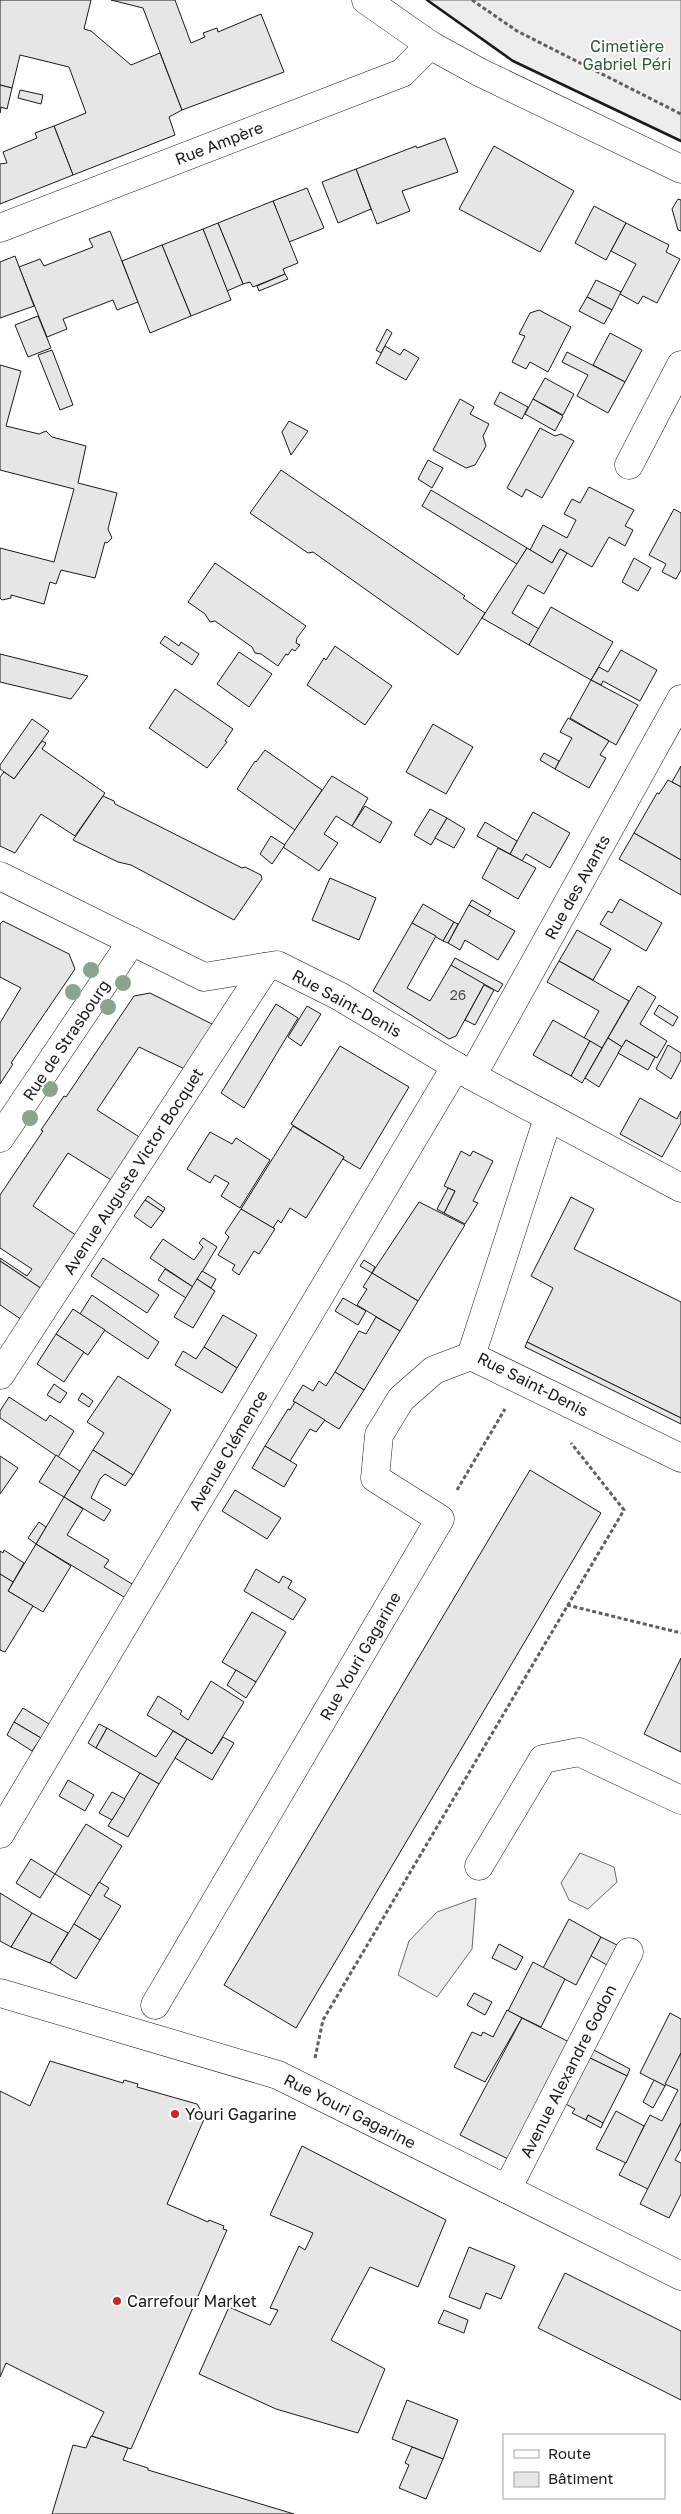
<svg xmlns="http://www.w3.org/2000/svg" width="681" height="2514" font-family="'Golos Text',sans-serif">
<rect width="100%" height="100%" fill="#fff"/>
<g fill="#ededed" stroke="#6a6a6a">
<polygon points="427,0 681,0 681,141 513,61"/>
<polygon points="580,1853 614,1867 617,1882 588,1909 569,1900 561,1883"/>
<polygon points="476,1898 472,1949 437,1997 398,1975 409,1941 437,1912"/>
</g>
<g fill="#e6e6e6" stroke="#1a1a1a">
<polygon points="0,0 91,0 84,29 91,31 131,65 160,53 182,110 169,117 175,135 73,175 54,126 86,113 69,67 20,55 12,88 0,85"/>
<polygon points="111,0 175,0 191,43 205,37 203,33 217,28 218,32 261,14 284,72 182,110 143,8"/>
<polygon points="0,85 12,88 7,109 1,107 0,113"/>
<polygon points="20,90 43,95 41,104 18,98"/>
<polygon points="54,126 73,175 0,204 0,164 7,163 3,152 37,138 35,133"/>
<polygon points="445,138 458,172 402,191 410,211 377,224 356,169 416,146 417,148"/>
<polygon points="494,146 574,191 540,252 459,209"/>
<polygon points="356,169 371,209 338,223 322,182"/>
<polygon points="307,188 324,228 289,242 273,201"/>
<polygon points="678,199 681,200 681,231 678,230 672,209"/>
<polygon points="273,201 298,263 283,269 285,274 253,287 250,282 243,284 218,223"/>
<polygon points="594,206 626,223 606,260 575,243"/>
<polygon points="218,223 243,284 227,291 203,229"/>
<polygon points="626,223 669,245 666,252 680,259 657,303 643,296 638,304 620,294 636,264 611,251"/>
<polygon points="203,229 231,300 191,316 162,245"/>
<polygon points="110,231 138,302 117,310 113,300 63,319 67,329 47,337 19,267 40,259 44,266 93,247 89,239"/>
<polygon points="162,245 191,316 150,333 122,261"/>
<polygon points="15,256 34,306 0,318 0,262"/>
<polygon points="285,274 288,279 259,291 257,286"/>
<polygon points="596,280 621,292 612,310 587,297"/>
<polygon points="587,297 612,310 604,324 579,311"/>
<polygon points="539,310 571,327 548,372 530,362 526,369 512,362 525,336 519,334 530,313"/>
<polygon points="38,316 51,348 28,357 15,325"/>
<polygon points="387,329 392,333 381,353 376,350"/>
<polygon points="610,333 642,350 625,382 593,365"/>
<polygon points="385,346 400,355 404,349 419,358 406,380 376,363"/>
<polygon points="52,350 73,405 60,410 38,355"/>
<polygon points="567,352 625,382 608,413 577,396 588,375 562,362"/>
<polygon points="0,365 21,371 6,426 39,434 46,431 52,437 86,446 78,483 117,493 108,529 112,538 107,543 105,542 95,578 61,570 56,584 50,582 44,604 11,595 11,598 2,600 0,598 0,548 54,562 74,489 0,470"/>
<polygon points="545,378 574,394 563,415 533,399"/>
<polygon points="500,392 528,407 522,419 494,404"/>
<polygon points="460,399 474,407 470,414 489,424 483,436 486,446 475,465 466,468 433,450"/>
<polygon points="533,399 563,416 555,431 525,414"/>
<polygon points="289,421 308,431 291,455 282,432"/>
<polygon points="540,428 555,436 561,434 574,441 542,498 526,489 522,497 507,488"/>
<polygon points="428,460 443,468 432,488 418,479"/>
<polygon points="281,470 465,596 463,598 485,613 458,655 313,552 308,553 250,513"/>
<polygon points="589,487 634,510 625,526 633,530 625,546 609,537 592,567 560,549 552,563 530,550 543,525 567,538 576,520 564,514 572,499 580,503"/>
<polygon points="431,490 527,548 517,564 422,506"/>
<polygon points="674,509 681,513 681,570 676,579 662,572 666,564 649,555"/>
<polygon points="527,548 552,563 560,549 567,553 544,594 528,585 512,613 539,629 529,645 482,618"/>
<polygon points="634,558 651,568 638,591 622,582"/>
<polygon points="215,563 306,626 297,638 296,643 300,645 295,651 292,649 288,655 286,654 278,666 261,654 255,653 252,647 215,621 210,622 205,614 188,602"/>
<polygon points="551,607 613,642 591,680 529,645"/>
<polygon points="165,636 179,646 181,642 199,654 192,665 160,643"/>
<polygon points="335,646 392,686 365,725 307,685 324,658 326,660"/>
<polygon points="621,650 657,670 640,701 603,681 601,685 591,680 599,667 608,672"/>
<polygon points="239,652 272,674 249,707 217,684"/>
<polygon points="0,654 88,676 71,699 0,682"/>
<polygon points="591,680 638,705 616,745 570,718"/>
<polygon points="175,689 233,729 225,741 227,742 207,768 149,728"/>
<polygon points="568,718 609,741 600,755 606,758 589,788 555,769 572,738 560,732"/>
<polygon points="32,719 49,731 14,779 0,769 0,765"/>
<polygon points="433,724 473,747 446,794 406,772"/>
<polygon points="42,741 46,743 42,749 105,793 75,836 41,814 15,853 0,846 0,777 4,772 14,779"/>
<polygon points="265,750 322,790 295,830 237,789 255,761 256,762"/>
<polygon points="544,753 559,761 555,769 540,760"/>
<polygon points="681,766 681,787 672,782"/>
<polygon points="332,776 368,798 352,826 336,816 324,834 338,843 319,871 283,847"/>
<polygon points="668,780 681,787 681,860 634,833 657,793 659,794"/>
<polygon points="103,796 114,801 115,804 242,868 245,867 261,875 262,879 234,920 131,865 118,862 73,840"/>
<polygon points="365,806 392,822 380,843 352,826"/>
<polygon points="430,809 447,818 431,845 414,835"/>
<polygon points="533,812 570,833 550,868 526,854 522,861 510,854"/>
<polygon points="447,818 465,829 454,848 435,838"/>
<polygon points="485,822 517,841 510,854 477,836"/>
<polygon points="634,833 681,860 681,895 619,859"/>
<polygon points="271,836 285,845 272,864 260,854"/>
<polygon points="498,848 536,868 518,899 482,878"/>
<polygon points="330,878 376,898 359,940 312,920"/>
<polygon points="620,899 662,923 646,951 600,924 608,911 612,913"/>
<polygon points="472,900 491,911 487,916 469,905"/>
<polygon points="423,904 454,922 443,941 412,923"/>
<polygon points="469,905 515,931 498,960 465,940 460,950 448,943"/>
<polygon points="3,921 69,954 75,969 11,1063 13,1064 0,1084 0,1023 21,988 0,977 0,924"/>
<polygon points="454,922 458,924 448,943 443,941"/>
<polygon points="412,923 436,936 407,988 430,1001 451,965 485,983 456,1036 449,1039 373,991"/>
<polygon points="577,930 611,949 593,980 559,961"/>
<polygon points="455,958 503,984 498,992 451,965"/>
<polygon points="559,961 629,1001 602,1048 584,1038 599,1011 547,982"/>
<polygon points="484,985 494,990 475,1025 465,1020"/>
<polygon points="638,986 656,997 640,1024 667,1041 657,1058 626,1040 622,1047 608,1038"/>
<polygon points="150,993 218,1027 189,1071 139,1047 97,1110 144,1140 116,1183 68,1153 33,1206 80,1238 45,1291 0,1261 0,1258 27,1276 32,1269 0,1248 0,1195 43,1131 41,1130 64,1096 66,1097 134,996"/>
<polygon points="276,1004 298,1018 244,1108 221,1093"/>
<polygon points="659,1005 678,1017 673,1026 654,1014"/>
<polygon points="307,1006 321,1014 301,1046 288,1037"/>
<polygon points="553,1020 590,1041 571,1076 533,1055"/>
<polygon points="608,1038 622,1047 599,1087 585,1078"/>
<polygon points="626,1040 655,1057 648,1070 618,1053"/>
<polygon points="590,1041 602,1048 582,1083 571,1076"/>
<polygon points="668,1045 681,1053 681,1060 671,1079 656,1069"/>
<polygon points="340,1046 409,1087 360,1169 343,1159 344,1157 291,1124"/>
<polygon points="640,1098 677,1119 681,1111 681,1123 662,1157 620,1134"/>
<polygon points="293,1126 344,1157 306,1218 290,1208 281,1223 278,1220 273,1228 241,1209"/>
<polygon points="210,1132 232,1144 236,1138 270,1160 240,1208 221,1196 229,1183 215,1175 210,1183 187,1169"/>
<polygon points="461,1151 470,1156 473,1151 493,1161 473,1201 478,1203 465,1224 444,1213 455,1191 444,1186"/>
<polygon points="448,1188 455,1191 444,1213 437,1209"/>
<polygon points="148,1196 165,1208 163,1212 145,1200"/>
<polygon points="571,1197 594,1209 574,1249 681,1302 681,1418 527,1342 553,1288 531,1276"/>
<polygon points="145,1200 163,1212 151,1228 134,1216"/>
<polygon points="419,1202 465,1225 418,1301 372,1273"/>
<polygon points="241,1209 275,1229 259,1254 254,1251 239,1275 232,1270 235,1265 218,1255 229,1237 225,1233"/>
<polygon points="203,1238 217,1247 193,1287 150,1258 163,1239 194,1260 203,1247 199,1243"/>
<polygon points="103,1258 159,1295 147,1313 91,1276"/>
<polygon points="364,1260 375,1267 372,1273 360,1266"/>
<polygon points="0,1261 45,1291 25,1322 0,1305"/>
<polygon points="165,1269 193,1287 186,1298 158,1280"/>
<polygon points="202,1271 216,1279 211,1288 197,1279"/>
<polygon points="372,1273 418,1301 400,1331 357,1305 367,1289 363,1287"/>
<polygon points="197,1279 215,1291 193,1328 174,1317"/>
<polygon points="92,1295 159,1342 148,1359 80,1314"/>
<polygon points="343,1298 366,1311 358,1325 335,1311"/>
<polygon points="73,1309 105,1330 88,1355 56,1334"/>
<polygon points="223,1315 257,1335 237,1368 204,1347"/>
<polygon points="376,1317 400,1331 364,1390 335,1372 359,1331 366,1334"/>
<polygon points="56,1334 84,1352 64,1382 37,1364"/>
<polygon points="527,1342 681,1418 681,1424 525,1347"/>
<polygon points="204,1347 237,1368 222,1393 175,1365 183,1351 196,1359"/>
<polygon points="335,1372 364,1390 339,1429 293,1401 303,1385 313,1391 319,1381 326,1386"/>
<polygon points="118,1376 171,1410 133,1475 93,1450 104,1433 87,1422"/>
<polygon points="54,1384 67,1393 60,1403 47,1395"/>
<polygon points="82,1393 93,1401 89,1407 78,1400"/>
<polygon points="9,1397 46,1421 50,1415 74,1431 58,1457 0,1418 0,1411"/>
<polygon points="295,1402 325,1420 316,1432 310,1429 290,1461 265,1446 288,1409 290,1410"/>
<polygon points="265,1446 297,1465 284,1487 252,1468"/>
<polygon points="93,1450 133,1475 125,1486 105,1474 100,1479 91,1498 111,1510 104,1521 64,1497"/>
<polygon points="56,1455 80,1471 64,1497 39,1482"/>
<polygon points="0,1456 18,1468 0,1494"/>
<polygon points="530,1470 601,1513 296,2028 224,1985"/>
<polygon points="235,1490 281,1518 267,1539 222,1511"/>
<polygon points="64,1497 83,1509 67,1535 109,1560 104,1567 137,1587 129,1600 36,1544"/>
<polygon points="39,1522 46,1527 36,1544 28,1538"/>
<polygon points="36,1544 71,1566 43,1612 8,1591"/>
<polygon points="4,1550 24,1563 13,1582 0,1574 0,1551 3,1553"/>
<polygon points="256,1569 279,1583 283,1576 292,1581 288,1588 306,1599 293,1620 244,1591"/>
<polygon points="0,1574 13,1582 8,1591 33,1606 5,1652 0,1650"/>
<polygon points="252,1612 286,1632 256,1682 222,1662"/>
<polygon points="681,1658 681,1752 644,1734"/>
<polygon points="236,1670 256,1682 246,1698 227,1685"/>
<polygon points="211,1681 244,1702 212,1754 147,1715 158,1696 182,1711 180,1714 188,1720"/>
<polygon points="23,1708 49,1724 41,1738 14,1722"/>
<polygon points="14,1722 41,1738 32,1751 7,1735"/>
<polygon points="99,1724 107,1728 96,1748 88,1743"/>
<polygon points="107,1728 156,1757 173,1731 187,1739 159,1784 96,1748"/>
<polygon points="223,1737 234,1743 212,1780 175,1758 187,1739 212,1754"/>
<polygon points="140,1773 159,1784 128,1837 108,1826"/>
<polygon points="68,1780 94,1795 85,1811 59,1796"/>
<polygon points="112,1792 125,1799 112,1820 99,1813"/>
<polygon points="86,1824 122,1846 91,1896 55,1874"/>
<polygon points="31,1859 55,1874 40,1898 16,1883"/>
<polygon points="99,1882 109,1888 104,1896 121,1906 100,1940 74,1924"/>
<polygon points="0,1893 32,1913 11,1947 0,1941"/>
<polygon points="32,1913 68,1933 50,1963 11,1947"/>
<polygon points="569,1919 601,1937 576,1985 543,1968"/>
<polygon points="74,1924 100,1940 76,1979 50,1963"/>
<polygon points="601,1937 621,1947 607,1965 591,1956"/>
<polygon points="499,1944 523,1957 516,1970 492,1958"/>
<polygon points="533,1962 565,1979 541,2027 508,2011"/>
<polygon points="474,1993 492,2002 485,2015 467,2005"/>
<polygon points="507,2010 522,2018 485,2082 454,2067 472,2032 481,2036 483,2032 493,2037"/>
<polygon points="670,2013 681,2019 681,2053 665,2086 640,2073"/>
<polygon points="522,2018 571,2043 512,2161 460,2135"/>
<polygon points="588,2047 630,2069 627,2076 584,2055"/>
<polygon points="681,2053 681,2123 648,2189 619,2175 650,2115 662,2121 678,2090 665,2084"/>
<polygon points="584,2055 627,2076 603,2123 588,2115 586,2120 572,2113 575,2109 560,2101"/>
<polygon points="50,2061 123,2083 124,2080 138,2084 137,2087 197,2104 205,2117 167,2204 208,2222 209,2220 224,2226 223,2229 227,2230 131,2449 92,2436 104,2412 6,2363 0,2377 0,2091 30,2106"/>
<polygon points="654,2080 665,2086 653,2108 643,2102"/>
<polygon points="616,2111 644,2126 626,2163 596,2149"/>
<polygon points="588,2115 603,2123 601,2128 586,2120"/>
<polygon points="681,2123 681,2149 675,2160 681,2163 681,2194 669,2218 640,2204"/>
<polygon points="302,2146 446,2220 418,2287 370,2267 331,2340 385,2369 358,2433 276,2409 199,2374 229,2307 270,2325 278,2310 270,2308 299,2246 305,2250 313,2233 270,2215"/>
<polygon points="469,2247 515,2266 501,2299 486,2293 480,2309 449,2297"/>
<polygon points="565,2273 681,2331 681,2400 538,2328"/>
<polygon points="444,2310 468,2320 464,2333 438,2323"/>
<polygon points="407,2400 458,2420 443,2459 392,2439"/>
<polygon points="91,2436 128,2448 123,2460 148,2468 148,2470 294,2514 52,2514 73,2445 86,2448"/>
<polygon points="412,2447 443,2459 426,2499 399,2488 409,2465 405,2463"/>
</g>
<g fill="none" stroke-linecap="round" stroke-linejoin="round">
<defs>
<g id="minor">
<polyline points="366,0 430,45 479,72 681,169"/>
<polyline points="0,228 402,73 430,45"/>
<polyline points="629,465 681,365"/>
<polyline points="0,876 204,977 277,965 339,996 472,1076 681,1188"/>
<polyline points="472,1076 681,699"/>
<polyline points="548,1118 471,1356 681,1458"/>
<polyline points="0,1138 132,941"/>
<polyline points="0,1375 266,967"/>
<polyline points="0,1834 456,1066"/>
<polyline points="479,1866 543,1759 579,1752 681,1800"/>
<polyline points="0,1993 278,2075 681,2276"/>
<polyline points="155,2005 440,1519 375,1478 379,1435 401,1399 434,1370 471,1356"/>
<polyline points="507,2189 629,1952"/>
</g>
</defs>
<use href="#minor" stroke="#1a1a1a" stroke-width="29"/>
<g stroke="#5f5f5f" stroke-width="3" stroke-dasharray="4 2.5" stroke-linecap="butt">
<polyline points="472,0 517,31 681,114"/>
<polyline points="457,1490 505,1409"/>
<polyline points="567,1605 681,1633"/>
<polyline points="315,2058 323,2020 624,1510 571,1443"/>
</g>
<use href="#minor" stroke="#fff" stroke-width="28"/>
<polyline stroke="#1a1a1a" stroke-width="2.5" points="427,0 513,61 681,141"/>
</g>
<g fill="#8aa48f">
<circle cx="91" cy="970" r="8"/>
<circle cx="123" cy="983" r="8"/>
<circle cx="73" cy="992" r="8"/>
<circle cx="108" cy="1007" r="8"/>
<circle cx="50" cy="1089" r="8"/>
<circle cx="30" cy="1118" r="8"/>
</g>
<g fill="#c62828" stroke="#fff" stroke-width="2">
<circle cx="175" cy="2114" r="5"/>
<circle cx="117" cy="2301" r="5"/>
</g>
<g text-anchor="middle" stroke-width="4" stroke-linejoin="round" paint-order="stroke">
<g font-size="14" fill="#4d4d4d">
<text x="458" y="1000">26</text>
</g>
<g font-size="16" fill="#2b5a34" stroke="#fff">
<text x="627" y="52">Cimetière<tspan x="627" dy="18">Gabriel Péri</tspan></text>
</g>
<g font-size="16" fill="#1a1a1a" stroke="#fff">
<text transform="translate(219 143) rotate(-21)" y="6">Rue Ampère</text>
<text transform="translate(577 887) rotate(-61)" y="6">Rue des Avants</text>
<text transform="translate(347 1003) rotate(29)" y="6">Rue Saint-Denis</text>
<text transform="translate(66 1040) rotate(-56)" y="6">Rue de Strasbourg</text>
<text transform="translate(133 1171) rotate(-57)" y="6">Avenue Auguste Victor Bocquet</text>
<text transform="translate(533 1384) rotate(27)" y="6">Rue Saint-Denis</text>
<text transform="translate(228 1450) rotate(-59)" y="6">Avenue Clémence</text>
<text transform="translate(360 1656) rotate(-60)" y="6">Rue Youri Gagarine</text>
<text transform="translate(568 2071) rotate(-63)" y="6">Avenue Alexandre Godon</text>
<text transform="translate(350 2111) rotate(27)" y="6">Rue Youri Gagarine</text>
</g>
<g font-size="16" fill="#1a1a1a" stroke="#fff" text-anchor="start">
<text x="185" y="2120">Youri Gagarine</text>
<text x="127" y="2307">Carrefour Market</text>
</g>
</g>
<rect x="503" y="2434" width="162" height="65" fill="#ffffff" stroke="#a3a3a3"/>
<rect x="514" y="2450" width="25" height="8" fill="#ffffff" stroke="#a3a3a3"/>
<text x="548" y="2459" font-size="15" fill="#1a1a1a">Route</text>
<rect x="514" y="2472" width="25" height="15" fill="#e6e6e6" stroke="#a3a3a3"/>
<text x="548" y="2484" font-size="15" fill="#1a1a1a">Bâtiment</text>
</svg>
